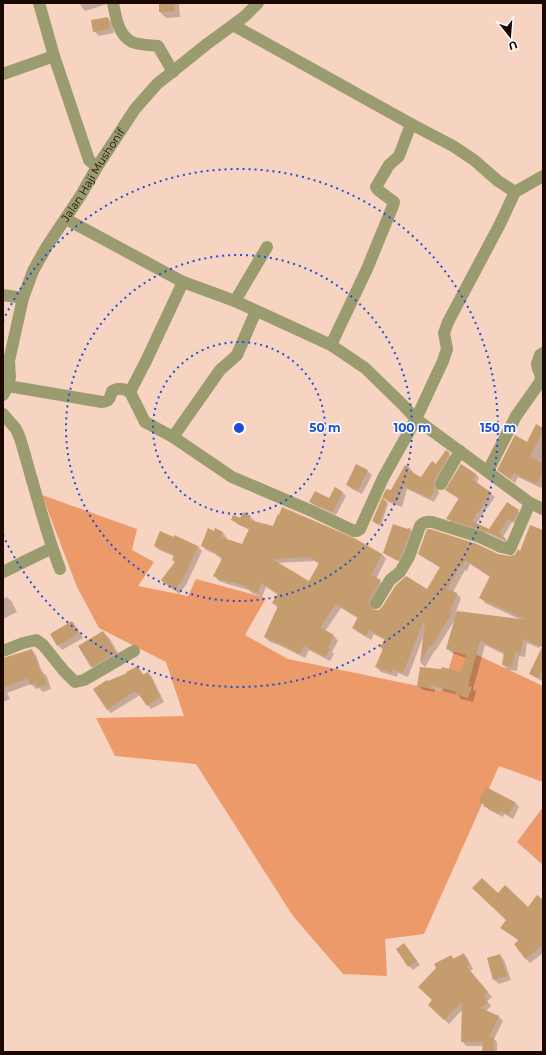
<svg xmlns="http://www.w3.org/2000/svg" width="546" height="1055" font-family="Montserrat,sans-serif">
<rect width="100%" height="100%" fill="#f7d4c1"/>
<g fill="#ec9a6a">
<polygon points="42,495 137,529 132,550 154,562 138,586 188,596 196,579 266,598 245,635 288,659 442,691 456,645 543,686 543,782 499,766 424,934 385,939 387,976 343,974 293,916 196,764 115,756 96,718 184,716 166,662 99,628 77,587"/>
<polygon points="543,807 543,865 517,842"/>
</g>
<g fill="#0003" fill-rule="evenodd">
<polygon points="80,3 107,3 107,4 85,11 81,6"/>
<polygon points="160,3 179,3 180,17 166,18 160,12"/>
<polygon points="108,18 112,23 114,33 99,36 94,31"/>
<polygon points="543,429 543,485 541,488 518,477 515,483 503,474 527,443"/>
<polygon points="446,452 454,459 439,485 438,489 439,493 434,502 407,489 402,507 388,502 384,498 391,491 409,467 413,472 412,474 421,478 437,465"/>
<polygon points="367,471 372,475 362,494 352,489 347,485"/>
<polygon points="476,474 479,478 476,484 491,494 495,497 476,524 489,531 518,511 522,514 516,524 512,522 503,537 508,543 487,533 451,522 448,518 459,499 450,493 447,490"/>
<polygon points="335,489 343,493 346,496 336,515 314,505 311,502 329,500"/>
<polygon points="386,502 388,504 381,526 373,521"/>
<path d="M250 517 255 521V522L382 554 386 559 376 579 385 586 373 608 374 611H380L427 590 441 568 424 558 419 553 499 555 512 557 520 552 543 531V640L539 648 527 643 525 657 519 656 517 671 508 670 503 665 505 655 485 645 473 689 476 692 473 702 461 699 458 695 435 689V692L423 690 418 686 462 673 466 658 452 653 447 648 454 621 436 650H435L425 667 421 663 423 637 408 677 398 673 397 677 381 672 376 667 383 650 381 647 385 640 374 634 371 640 358 632 353 627 359 619 341 608 325 631 334 636 338 641 332 652 334 654 330 661 309 650 305 658 281 646 270 642 265 637 278 608 273 603 278 595 266 587 262 597 252 593 249 590 227 584 219 581 215 576 222 560 217 555 206 550 202 545 215 530 223 533 227 538 226 540 243 546 250 530 237 524 232 519ZM315 561 319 564 309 582 277 563ZM470 564 490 577 481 598 485 603 523 621 456 612 461 598 456 593 453 592 465 570 467 571Z"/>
<polygon points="410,530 415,534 403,563 388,555 388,556 385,553"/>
<polygon points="155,546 198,546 202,551 186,585 179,594 162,580 176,563 174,556 159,550"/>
<polygon points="7,597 12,602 17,612 3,619 3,599"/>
<polygon points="72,622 76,627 83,638 62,650 58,645"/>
<polygon points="103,632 110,639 122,660 98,674 92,667 80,646"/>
<polygon points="543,647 543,679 542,681 534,677 530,673"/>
<polygon points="31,650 36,655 42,672 47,676 51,689 43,692 39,688 36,689 31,684 7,693 10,699 3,702 3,661"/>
<polygon points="138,668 142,672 143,675 148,673 152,677 164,702 151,709 140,695 111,713 107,709 108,682 128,674"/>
<polygon points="480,801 515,802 519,807 513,819 504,814 503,817 489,810"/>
<polygon points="498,894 528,908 543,901 543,953 530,963 525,958 519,941 507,932 502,927 507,920"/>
<polygon points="404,945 408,949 420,965 413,970 409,966"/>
<polygon points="464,955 468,959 473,969 470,971 492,997 487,1001 491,1006 486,1011 499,1017 503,1021 494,1039 497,1042 497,1052 483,1052 484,1046 466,1046 462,1041 463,1009 449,1024 429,1005 433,1000 451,956 454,959"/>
<polygon points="500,955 504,960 511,980 499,984 494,980"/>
</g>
<g fill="#c49c6e" fill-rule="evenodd">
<polygon points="159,3 174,3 175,11 159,12"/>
<polygon points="108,17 110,29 93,32 91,20"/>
<polygon points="536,424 543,428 543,431 531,454 531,455 530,457 543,463 543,473 536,484 514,473 510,479 497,470 515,435 527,442"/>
<polygon points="446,450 450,453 434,480 434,484 435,488 430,498 403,486 397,503 382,498 386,489 391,490 405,465 409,467 408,470 421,477 432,461 436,464"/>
<polygon points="356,464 368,470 358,490 346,485"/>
<polygon points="461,464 476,474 473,480 492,493 472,521 489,529 507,502 519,510 512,522 508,519 499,533 506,539 506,540 482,530 446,519 459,498 445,490"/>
<polygon points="335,487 343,492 332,512 309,502 315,491 329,498"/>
<polygon points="382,498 387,502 379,525 372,521"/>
<path d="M282 507 354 538 382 554 371 575 381 580 370 599 369 602 370 607 372 609 375 610H379L382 607 396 585 406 576 427 589 440 567 418 554 427 529H430L477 544 498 554 509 556 515 555 518 549 520 551 530 525 543 530V669L538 678 529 674 542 647 523 639 521 653 515 652 512 667 502 665 504 652 480 641 468 686 472 687 468 698 455 694 456 692 431 685V688L417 686 420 667 441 669 442 667 461 672 466 655 446 649 457 611 527 620 479 598 490 576 465 560 462 567 460 566 447 589 457 593 450 611H453L432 646H430L420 663 425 623 423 622 403 673 393 669 392 673 375 667 383 649 380 647 385 639 369 630 366 636 352 628 358 617 336 604 320 627 334 635 328 647 330 649 325 657 304 646 300 654 276 642 264 637 278 606 272 603 278 593 261 583 258 593 246 588 247 586 221 580 213 576 223 557 216 555 217 553 201 546 208 528 214 531 215 528 223 532 221 537 242 544 249 529 231 520 233 515 240 518 243 512 251 516 249 520 273 526 278 514 279 515ZM309 557 319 563 309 581 272 559Z"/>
<polygon points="393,524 408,529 408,528 411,529 402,554 398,561 383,553"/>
<polygon points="160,531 174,537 174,535 198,546 182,581 174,590 161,580 175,562 172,560 174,555 154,546"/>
<polygon points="72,621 79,633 57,646 50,634"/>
<polygon points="103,631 116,653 91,667 78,646"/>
<polygon points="32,649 40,671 42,671 47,684 37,687 36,683 30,685 28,678 3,688 3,658"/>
<polygon points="138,666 142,675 148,672 160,697 147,706 138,693 136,693 135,691 107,710 93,689 107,680 108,681 127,673 126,672"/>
<polygon points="486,787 515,802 509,815 500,811 498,813 483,806 484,804 479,801"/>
<polygon points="482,878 498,893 505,885 528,907 537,895 543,900 543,945 525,959 514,944 519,940 500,928 506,920 472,888"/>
<polygon points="404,943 417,961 408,967 396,949"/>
<polygon points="464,953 469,965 467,967 488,992 484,996 488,1002 481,1008 499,1016 489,1037 494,1037 493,1052 482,1052 483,1042 461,1042 462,1002 444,1020 428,1005 432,1000 418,987 436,968 434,964 451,955 453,959"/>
<polygon points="500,954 507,976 493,980 487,958"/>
</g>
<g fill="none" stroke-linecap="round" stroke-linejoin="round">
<g stroke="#9a9c6f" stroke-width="12">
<polyline points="39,3 54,56 89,160 97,167"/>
<path d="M113 3C116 17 118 35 132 42 140 45 149 45 158 46L173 72"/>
<polyline points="233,25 411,124 453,146 474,160 498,181 515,192"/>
<polyline points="3,74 54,56"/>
<polyline points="66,219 183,282 235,301 331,345 365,368 402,404 416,419 530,503 543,509"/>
<polyline points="3,295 23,298"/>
<polyline points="235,301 267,247"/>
<polyline points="331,345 367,269 392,208 394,202 378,190 376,187 389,165 399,156 411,124"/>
<path d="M8 386 102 402C109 402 110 398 112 391L117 389H123L130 392 145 422 173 437 232 477 314 512 354 531H357L360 529 383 478 416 419 443 361 447 349 444 333 448 322 499 226 515 192 543 176"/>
<polyline points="130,392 146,361 183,282"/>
<path id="s1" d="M3 395 8 386 10 377 9 361 23 298 33 271 47 246 81 195 97 167 135 109 157 84 207 44 233 25 245 16 258 3"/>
<path d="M3 414 16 429 20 438C33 482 44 527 60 569"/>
<polyline points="173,437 220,370 237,355 256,311"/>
<polyline points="488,471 516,416 540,382 541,376 538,369 537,364 540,355 543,353"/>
<polyline points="441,484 460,451"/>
<polyline points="3,572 52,548"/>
<path d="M376 603 390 580 400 572 409 557 420 526C423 522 427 521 432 522L480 537 501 547 510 549 530 503"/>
<polyline points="3,651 23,643 36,640 43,645 64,671 75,682 84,680 134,651"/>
</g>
</g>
<g fill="none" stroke="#1d4ed8" stroke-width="2" stroke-dasharray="2 4">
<circle cx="239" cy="428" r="86"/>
<circle cx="239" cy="428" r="173"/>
<path d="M3 321A259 259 0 1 1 3 535"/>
</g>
<g text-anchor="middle" stroke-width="3" stroke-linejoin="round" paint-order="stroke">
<g font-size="11" fill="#1a0801" stroke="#fdfdfd">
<text dy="4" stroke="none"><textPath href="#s1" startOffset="242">Jalan Haji Mushonif</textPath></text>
</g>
</g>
<circle cx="239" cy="428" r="6" fill="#1d4ed8" stroke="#fdfdfd" stroke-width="2"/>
<g font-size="12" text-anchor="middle" font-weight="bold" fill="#1d4ed8" stroke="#fdfdfd" stroke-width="3" stroke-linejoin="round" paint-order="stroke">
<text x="325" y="432">50 m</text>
<text x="412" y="432">100 m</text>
<text x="498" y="432">150 m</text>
</g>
<rect width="546" height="1055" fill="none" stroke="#1a0801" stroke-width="8"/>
<g transform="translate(510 36) rotate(163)" stroke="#fdfdfd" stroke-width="3" paint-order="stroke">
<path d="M0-3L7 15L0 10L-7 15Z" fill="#1a0801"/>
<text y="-6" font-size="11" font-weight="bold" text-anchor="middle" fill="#1a0801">U</text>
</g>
</svg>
